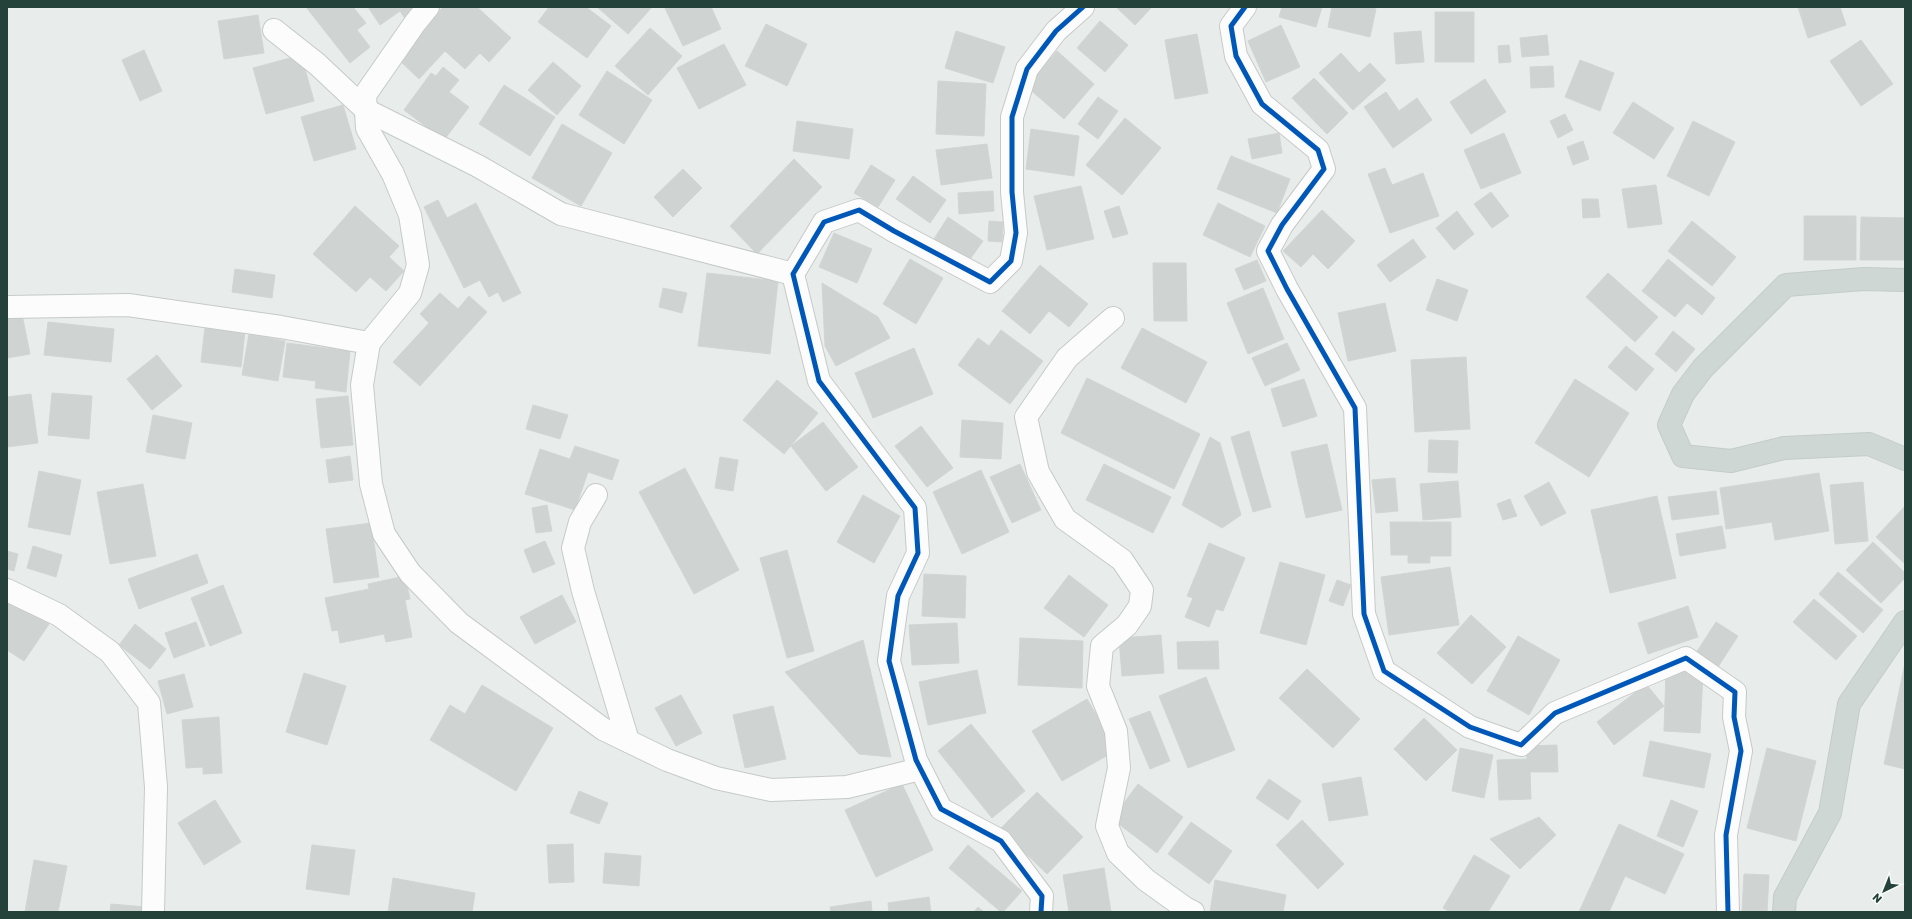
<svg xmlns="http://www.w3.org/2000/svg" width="1912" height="919" font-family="Rubik,sans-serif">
<rect width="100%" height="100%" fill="#e8edeb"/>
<g fill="#cfd4d2" stroke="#d1d6d4">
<polygon points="306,7 353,7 366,23 357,30 370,47 350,63"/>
<polygon points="368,7 418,7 404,17 400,11 380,25"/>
<polygon points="443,7 477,7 511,38 489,62 480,53 465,69 445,51 419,79 396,57"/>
<polygon points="549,7 586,7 611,26 587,58 538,22"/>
<polygon points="597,7 652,7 628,34"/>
<polygon points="668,7 711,7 721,29 683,46 665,8"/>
<polygon points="1116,7 1152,7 1135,25"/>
<polygon points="1282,7 1322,7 1316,27 1279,17"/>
<polygon points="1332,7 1367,7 1376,9 1370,37 1328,27"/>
<polygon points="1798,7 1840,7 1846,25 1808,38"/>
<rect x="1435" y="12" width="39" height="50"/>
<polygon points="258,15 264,53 224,59 218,21"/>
<polygon points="1100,21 1128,45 1105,72 1077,48"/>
<polygon points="766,24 807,44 787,86 745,66"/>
<polygon points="1281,25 1300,67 1266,82 1248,41"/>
<polygon points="650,28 682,56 648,95 615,66"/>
<polygon points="956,31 1005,47 993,83 945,68"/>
<polygon points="1421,31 1424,62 1396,64 1394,33"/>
<polygon points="1197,34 1208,93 1175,99 1165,40"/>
<polygon points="1547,35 1549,55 1522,57 1520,38"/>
<polygon points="1861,40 1893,84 1861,106 1830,61"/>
<polygon points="724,44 746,85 699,109 677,68"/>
<polygon points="1509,45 1511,62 1499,63 1498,46"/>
<polygon points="144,50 162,91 140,101 122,60"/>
<polygon points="1057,51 1094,84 1064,119 1026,86"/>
<polygon points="1341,53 1359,73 1370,63 1386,80 1353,110 1319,73"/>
<polygon points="301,55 314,101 266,114 253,68"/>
<polygon points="1580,60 1614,73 1600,111 1565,97"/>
<polygon points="553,62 581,86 557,115 528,90"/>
<polygon points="1553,66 1554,87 1531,88 1530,67"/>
<polygon points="443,67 459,80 449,92 469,107 444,140 404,110 431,73 436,76"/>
<polygon points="607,71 652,100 624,144 579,115"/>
<polygon points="1314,78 1348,113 1327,134 1292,98"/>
<polygon points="1485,79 1506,112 1471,134 1450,102"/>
<polygon points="938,81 986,84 984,136 936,134"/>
<polygon points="504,85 555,117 530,156 479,124"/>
<polygon points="1386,92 1399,111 1417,98 1432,120 1393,148 1364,107"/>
<polygon points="1098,97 1118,111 1098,139 1078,124"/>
<polygon points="1633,102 1674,128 1654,159 1613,133"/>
<polygon points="343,105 356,149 314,161 301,117"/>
<polygon points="1565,114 1573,130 1558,138 1550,121"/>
<polygon points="1125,118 1161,148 1122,195 1086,165"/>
<polygon points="797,121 853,129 849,159 793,151"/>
<polygon points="1693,121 1735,142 1709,196 1667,176"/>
<polygon points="562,124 612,153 581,206 532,178"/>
<polygon points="1031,129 1079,136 1074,176 1026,169"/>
<polygon points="1279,133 1282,153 1252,159 1248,139"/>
<polygon points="1504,133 1521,173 1481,189 1464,150"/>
<polygon points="1583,141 1589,159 1573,165 1567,147"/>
<polygon points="987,144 992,178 941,185 936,150"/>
<polygon points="1231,156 1290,179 1277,213 1217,189"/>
<polygon points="794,159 822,187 757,254 730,226"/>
<polygon points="871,165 895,180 878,207 854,193"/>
<polygon points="1385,168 1392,185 1423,173 1439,216 1390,233 1368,174"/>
<polygon points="683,169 702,188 673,217 654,197"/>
<polygon points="913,176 946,200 930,223 896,199"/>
<polygon points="1656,185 1662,224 1628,228 1622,189"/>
<polygon points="1081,186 1094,239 1047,250 1034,196"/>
<polygon points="993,191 994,211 959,214 958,193"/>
<polygon points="1491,192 1509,216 1492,228 1474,204"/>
<polygon points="1582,199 1598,199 1600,217 1583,218"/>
<polygon points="438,200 447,218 476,203 521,293 503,302 498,292 489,297 480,280 464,288 424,207"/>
<polygon points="1218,203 1265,226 1250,257 1203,235"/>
<polygon points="355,206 399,246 389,257 404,271 386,291 370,277 356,292 313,254"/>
<polygon points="1119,206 1128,234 1113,238 1104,211"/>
<polygon points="1322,210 1355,241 1328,269 1313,254 1301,267 1283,251"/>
<polygon points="1457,211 1474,234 1454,250 1436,228"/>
<rect x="1804" y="216" width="52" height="44"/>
<polygon points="948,217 983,241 968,262 934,239"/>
<polygon points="1861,217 1905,218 1905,260 1860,260"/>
<polygon points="989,221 1003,222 1002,242 988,241"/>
<polygon points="1692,221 1736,257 1712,286 1668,251"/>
<polygon points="834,233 872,249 857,283 819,267"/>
<polygon points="1413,239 1426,257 1390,282 1377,265"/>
<polygon points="910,259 943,278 916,324 883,304"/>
<polygon points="1668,259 1715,298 1702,315 1687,303 1675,317 1642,291"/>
<polygon points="1257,260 1266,281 1244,290 1235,269"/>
<polygon points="1153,263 1186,263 1187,321 1154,321"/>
<polygon points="1040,265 1088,304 1069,327 1049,311 1030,334 1002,311"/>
<polygon points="235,269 275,275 272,298 232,292"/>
<polygon points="707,273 778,281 770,354 698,346"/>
<polygon points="1608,273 1658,317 1635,342 1586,297"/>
<polygon points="1437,279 1468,290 1457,321 1426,310"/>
<polygon points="822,283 878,317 890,338 836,366 825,346"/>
<polygon points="663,288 687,293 682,313 659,307"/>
<polygon points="1263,288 1284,339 1248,354 1227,303"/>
<polygon points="440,293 458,309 469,296 487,312 420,386 393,362 429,323 420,314"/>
<polygon points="1385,303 1396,351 1348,361 1338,313"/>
<polygon points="22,314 30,354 7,358 7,316"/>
<polygon points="48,322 114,329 111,362 44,355"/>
<polygon points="205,327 245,331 241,367 201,362"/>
<polygon points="1142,328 1207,362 1186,403 1121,368"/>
<polygon points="1001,330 1043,361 1010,404 958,365 978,338 989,346"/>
<polygon points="1673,331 1695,349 1676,372 1655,354"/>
<polygon points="249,334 285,341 278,381 242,375"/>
<polygon points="287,343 350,351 346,392 315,388 316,381 283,377"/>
<polygon points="1287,343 1300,370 1265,386 1252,358"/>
<polygon points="1626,346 1654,369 1636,391 1608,367"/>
<polygon points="914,348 933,394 873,418 855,373"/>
<polygon points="157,355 182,386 152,410 127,379"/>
<polygon points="1466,357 1470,429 1415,432 1411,360"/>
<polygon points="1087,378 1200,434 1174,489 1061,433"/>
<polygon points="1304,379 1317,416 1283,427 1271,389"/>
<polygon points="1575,379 1629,413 1589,477 1535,443"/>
<polygon points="777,380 818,413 784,454 743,420"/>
<polygon points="52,393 92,396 89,439 48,435"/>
<polygon points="31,394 38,443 7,447 7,397"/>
<polygon points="348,396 353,445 321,448 316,399"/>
<polygon points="533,405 568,415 560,439 526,429"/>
<polygon points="153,415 192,423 185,459 146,452"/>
<polygon points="962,420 1003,423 1001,459 960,457"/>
<polygon points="823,422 858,467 826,491 791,446"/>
<polygon points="921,426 953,468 927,487 895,446"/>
<polygon points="1249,431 1271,507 1253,512 1231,437"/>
<polygon points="1210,437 1220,443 1241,515 1222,528 1182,505"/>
<polygon points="1429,440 1458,441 1457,473 1428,472"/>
<polygon points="1327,444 1342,510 1306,518 1291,452"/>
<polygon points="575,446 619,460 612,480 588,472 575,510 525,494 540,449 570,459"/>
<polygon points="350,456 353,480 329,483 326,460"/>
<polygon points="720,457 738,460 733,491 715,488"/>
<polygon points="1020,464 1041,510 1012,523 990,477"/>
<polygon points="1104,464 1171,497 1153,533 1086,500"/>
<polygon points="685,468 739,570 694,594 639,492"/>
<polygon points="981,470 1009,532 962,554 933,492"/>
<polygon points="39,471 81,480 70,535 28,527"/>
<polygon points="1819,473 1829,531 1775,540 1772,522 1726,529 1720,488"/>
<polygon points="1395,478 1398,511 1376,513 1372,480"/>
<polygon points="1458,481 1461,517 1423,520 1420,484"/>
<polygon points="1549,482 1566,513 1541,526 1524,496"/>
<polygon points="1863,482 1868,541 1835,544 1830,485"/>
<polygon points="143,484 156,556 110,564 97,492"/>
<polygon points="1716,491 1719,514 1672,520 1668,497"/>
<polygon points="863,495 900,516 874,563 837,542"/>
<polygon points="1657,496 1676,578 1610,593 1591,510"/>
<polygon points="1510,499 1517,516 1503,520 1497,504"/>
<polygon points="547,505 552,531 536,533 532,508"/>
<polygon points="1905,506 1905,564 1876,537"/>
<polygon points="1390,522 1451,522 1451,556 1430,556 1430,563 1408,563 1408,555 1391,555"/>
<polygon points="371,523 379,577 334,583 326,529"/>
<polygon points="1722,526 1726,548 1680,556 1676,534"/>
<polygon points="545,541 555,564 533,573 524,550"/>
<polygon points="1873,542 1905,573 1905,578 1881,603 1846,570"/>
<polygon points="1209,543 1245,558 1223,611 1216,609 1209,627 1185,617 1193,598 1187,596"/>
<polygon points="33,546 62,555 56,577 27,568"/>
<polygon points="787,550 814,651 787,658 760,558"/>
<polygon points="7,551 18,554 14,571 7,569"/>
<polygon points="197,554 208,583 139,609 128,579"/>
<polygon points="1280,562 1325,575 1306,645 1260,633"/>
<polygon points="1450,567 1459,625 1389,635 1381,577"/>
<polygon points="1838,572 1883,610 1863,633 1819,594"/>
<polygon points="924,574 966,576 965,618 922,616"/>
<polygon points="1069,575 1108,605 1084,637 1044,608"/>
<polygon points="405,576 410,599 405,600 412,637 386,642 384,634 340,643 338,630 332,631 325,598 369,589 368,584"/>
<polygon points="1337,580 1351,585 1343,606 1329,601"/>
<polygon points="223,585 242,633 210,646 191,598"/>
<polygon points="562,595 576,622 535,644 520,617"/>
<polygon points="8,596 49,624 24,661 7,650"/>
<polygon points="1814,599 1857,636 1836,660 1793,622"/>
<polygon points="1688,606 1698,637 1648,654 1638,623"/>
<polygon points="1471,615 1506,647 1472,684 1437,653"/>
<polygon points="196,622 205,646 174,658 165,633"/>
<polygon points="1716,622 1738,636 1718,667 1696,653"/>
<polygon points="957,623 959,663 912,665 909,625"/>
<polygon points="135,624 166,649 150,669 119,645"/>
<polygon points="1161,635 1164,673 1122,676 1119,638"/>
<polygon points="1518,636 1560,660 1529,715 1487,691"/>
<polygon points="1020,638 1083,641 1082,688 1018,685"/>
<polygon points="863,640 891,757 859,754 785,672"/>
<polygon points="1218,641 1219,669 1178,669 1177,642"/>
<polygon points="1905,663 1905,769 1884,764"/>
<polygon points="1307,669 1360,719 1333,748 1279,698"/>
<polygon points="977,670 986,713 928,725 919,682"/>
<polygon points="1666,671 1703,673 1700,733 1664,731"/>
<polygon points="304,673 346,686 327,745 286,732"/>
<polygon points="184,674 193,707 167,714 158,681"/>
<polygon points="1206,677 1235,750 1188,768 1159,696"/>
<polygon points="1646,684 1664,706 1614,745 1597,722"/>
<polygon points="482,685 553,728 516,791 430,740 450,705 465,714"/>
<polygon points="681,695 702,733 676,746 655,708"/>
<polygon points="1087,699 1117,750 1062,781 1032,731"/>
<polygon points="773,706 786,759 745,768 733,715"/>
<polygon points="1150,711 1170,761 1150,769 1129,719"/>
<polygon points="219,717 222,773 203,774 203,767 186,768 182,720"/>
<polygon points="1424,718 1457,750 1426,781 1394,749"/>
<polygon points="971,724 1025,791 992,818 938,751"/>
<polygon points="1650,741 1711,754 1704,788 1643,776"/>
<polygon points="1557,745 1558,772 1530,772 1531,799 1499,800 1497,760 1527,759 1526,746"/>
<polygon points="1460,748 1493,755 1484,798 1452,791"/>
<polygon points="1767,748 1816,761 1796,841 1747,828"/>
<polygon points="1361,777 1368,815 1329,821 1322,784"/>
<polygon points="1269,779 1301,801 1288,820 1256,798"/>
<polygon points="902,784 933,850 876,877 845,810"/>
<polygon points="1138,784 1183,817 1157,853 1112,819"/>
<polygon points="579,791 608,803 599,824 570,813"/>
<polygon points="1037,792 1083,837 1047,874 1000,829"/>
<polygon points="215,800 241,842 204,865 178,823"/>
<polygon points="1671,800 1698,811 1683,847 1657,836"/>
<polygon points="1539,817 1556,835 1520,869 1490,839"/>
<polygon points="1302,820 1344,864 1318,889 1276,845"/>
<polygon points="1191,822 1232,851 1209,884 1168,854"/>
<polygon points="1619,824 1684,854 1665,894 1625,876 1609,912 1579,912"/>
<polygon points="573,844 574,882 549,883 547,845"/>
<polygon points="312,845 355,850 349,895 306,889"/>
<polygon points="968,845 1022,891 1003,912 1001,912 949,868"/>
<polygon points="605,853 641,856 639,886 603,883"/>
<polygon points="1474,855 1510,876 1488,912 1450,912 1443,908"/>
<polygon points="34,860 67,866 58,912 25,912"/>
<polygon points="1104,868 1111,912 1069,912 1063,875"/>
<polygon points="1744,874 1769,875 1767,912 1742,912"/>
<polygon points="393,878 475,893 472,912 388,912"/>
<polygon points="1215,880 1286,895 1283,912 1210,912"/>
<polygon points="929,897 931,912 889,912 888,903"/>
<polygon points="871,901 872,912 831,912 830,907"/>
<polygon points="111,904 147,907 146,912 110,912"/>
<polygon points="978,907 984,912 974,912"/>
</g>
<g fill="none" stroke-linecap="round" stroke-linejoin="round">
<defs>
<g id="minor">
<polyline points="428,7 415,23 365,95 367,128 393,174 410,215 418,265 410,293 369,343 362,385 371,484 384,534 410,573 459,623 603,729 667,760 716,778 771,790 847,787 920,769"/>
<polyline points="1245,7 1231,26 1236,56 1262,104 1318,150 1324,169 1282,225 1268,251 1287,289 1355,408 1364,614 1384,671 1470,727 1521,745 1555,713 1686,658 1735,692 1734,717 1741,751 1726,835 1728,912"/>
<polyline points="274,30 317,64 366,110 478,166 561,214 793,274"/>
<polyline points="7,307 128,305 281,327 369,343"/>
<polyline points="1113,318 1067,358 1026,417 1038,472 1065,519 1122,560 1142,590 1140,606 1127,625 1102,646 1098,686 1116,731 1119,768 1107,826 1118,853 1146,880 1185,908 1193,912"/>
<polyline points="596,495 580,522 573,548 583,591 628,741"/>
<polyline points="7,590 59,615 110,652 149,703 156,787 153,912"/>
<polyline points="1041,912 1042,896 1001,841 941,809 916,760 889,661 898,596 918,553 915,508 819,381 793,274 824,222 859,210 894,231 990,282 1011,261 1016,233 1012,192 1012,117 1027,69 1056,31 1083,7"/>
</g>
<g id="primary">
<polyline points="1905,280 1864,279 1786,285 1703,368 1683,394 1669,425 1683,456 1731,461 1784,448 1869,444 1905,459"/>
<polyline points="1784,912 1785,897 1830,813 1849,704 1905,622"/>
</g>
</defs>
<use href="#minor" stroke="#c5cac8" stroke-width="24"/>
<use href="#primary" stroke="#c3ccc9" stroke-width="24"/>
<use href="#minor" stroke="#fcfcfc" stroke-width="22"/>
<use href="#primary" stroke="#cfd7d5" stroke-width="22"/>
<defs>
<g id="cycleway">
<polyline points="1245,7 1231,26 1236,56 1262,104 1318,150 1324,169 1282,225 1268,251 1287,289 1355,408 1364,614 1384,671 1470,727 1521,745 1555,713 1686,658 1735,692 1734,717 1741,751 1726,835 1728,912"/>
<polyline points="1041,912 1042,896 1001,841 941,809 916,760 889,661 898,596 918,553 915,508 819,381 793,274 824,222 859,210 894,231 990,282 1011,261 1016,233 1012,192 1012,117 1027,69 1056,31 1083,7"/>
</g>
</defs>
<use href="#cycleway" stroke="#f7fbf9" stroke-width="8"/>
<use href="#cycleway" stroke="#0057b8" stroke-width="5"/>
</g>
<rect width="1912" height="919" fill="none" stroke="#24423a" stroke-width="16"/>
<g transform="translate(1884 891) rotate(223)" stroke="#f7fbf9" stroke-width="3" paint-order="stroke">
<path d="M0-3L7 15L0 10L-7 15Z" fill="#24423a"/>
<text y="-6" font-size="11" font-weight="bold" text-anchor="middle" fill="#24423a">N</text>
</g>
</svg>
